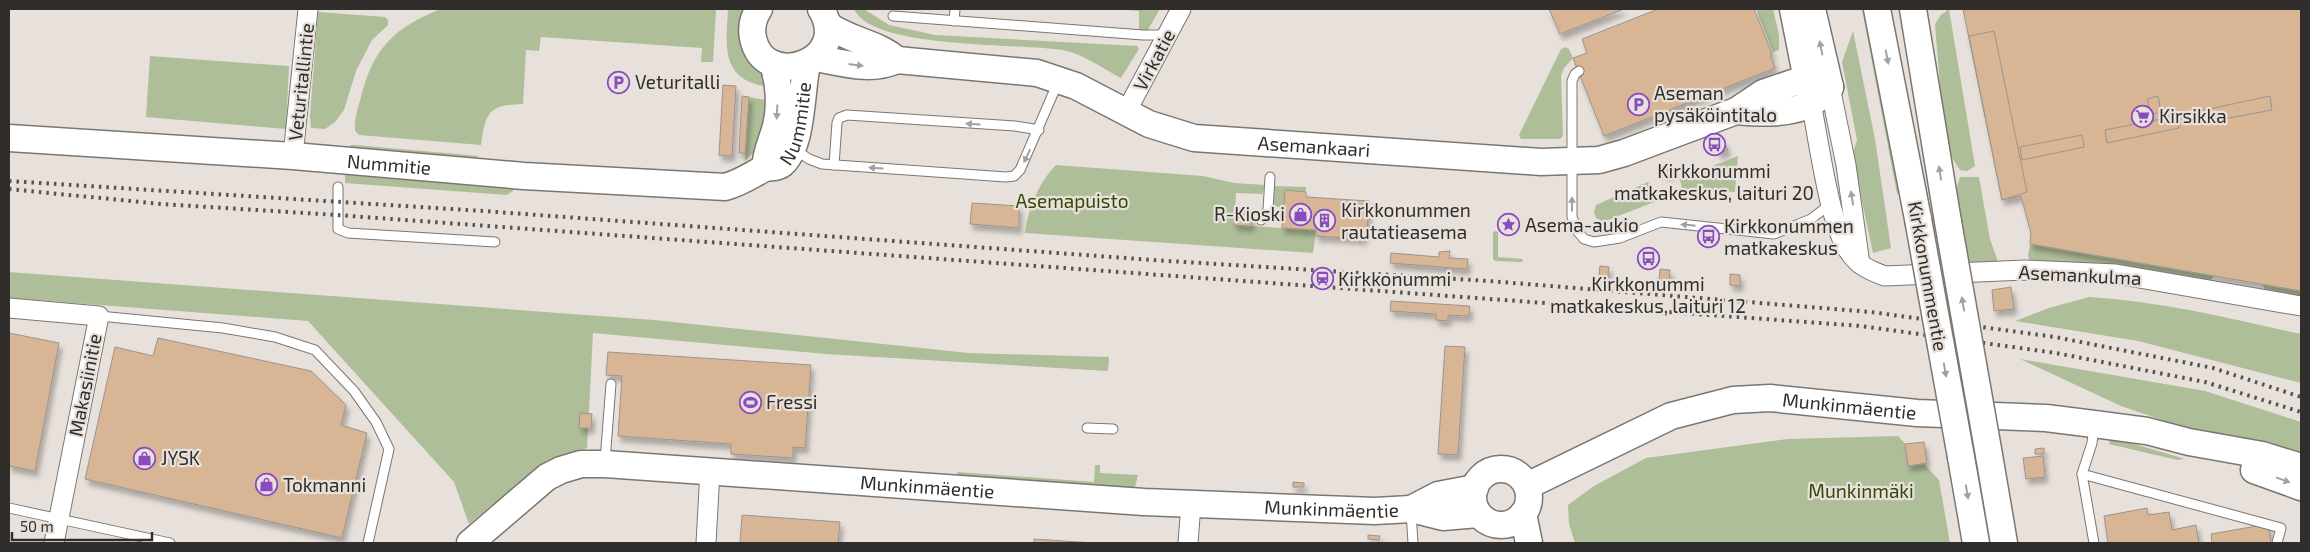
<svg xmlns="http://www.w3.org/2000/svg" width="2310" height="552" font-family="'Exo 2',sans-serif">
<defs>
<filter id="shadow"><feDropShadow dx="3" dy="5.5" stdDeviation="2.5" flood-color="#0004"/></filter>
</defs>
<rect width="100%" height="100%" fill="#e8e1db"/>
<g fill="#aebe98">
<path d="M441 9H716L713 62H701L702 48 541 37 539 51 526 50 523 104C488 105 486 112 481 145L359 135 355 131C354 119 358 108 361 97 373 48 395 27 441 9Z"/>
<path d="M728 9H747L769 87C720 80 726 47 728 9Z"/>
<path d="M854 9H864L889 25 935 35 1137 46 1139 49 1121 78C1104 69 1083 54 1063 50 1022 43 872 50 854 9Z"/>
<polygon points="1115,9 1160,9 1146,33 1139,30 1139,11"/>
<polygon points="1756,9 1773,9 1779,35 1779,50 1773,52"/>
<polygon points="1862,9 1871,9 1908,192 1897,194"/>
<polygon points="1949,9 1975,166 1967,171 1960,170 1945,147 1935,24 1941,15"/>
<polygon points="318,12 385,17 388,20 388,25 372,40 356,71 344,110 335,122 325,129 311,128 310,116"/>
<polygon points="1853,31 1875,139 1891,248 1873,253 1852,155 1857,140 1842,62"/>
<polygon points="1565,47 1569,49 1573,58 1564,68 1561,76 1563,136 1560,139 1521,139 1519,135 1561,49"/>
<polygon points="150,56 289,66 286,129 146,117"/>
<polygon points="749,97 770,101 760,146 745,161"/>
<polygon points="351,145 356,145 479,156 474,160 347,151"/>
<polygon points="1738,156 1735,192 1682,189 1680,179"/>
<path d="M1056 165 1203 176 1234 183 1266 185 1262 194 1236 193 1234 225 1316 230 1313 253 1025 233C1028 208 1039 182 1056 165Z"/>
<polygon points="347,173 515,186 513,191 507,195 345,183 345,175"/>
<polygon points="1960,177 1979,177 1990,239 2004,279 1958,284 1952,203"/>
<polygon points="1648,182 1657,201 1608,220 1602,221 1596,218 1594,212 1596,205"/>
<polygon points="1273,186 1306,187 1306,192 1285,190 1284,207 1277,207 1272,202"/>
<polygon points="1496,231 1498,232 1498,257 1523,259 1522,262 1495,261 1493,259 1493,232"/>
<polygon points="2030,244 2214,276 2209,282 2032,268 2028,256"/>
<polygon points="9,272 654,320 969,353 1109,357 1108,371 826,354 593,333 587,448 546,461 469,524 454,482 308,321 9,298"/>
<polygon points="2263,284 2301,291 2301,297 2265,291"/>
<path d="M2089 297C2161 301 2231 319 2301 334V383L2138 341 2015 321 2049 308Z"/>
<polygon points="2020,359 2205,391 2301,422 2301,457 2168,422 2121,406"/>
<polygon points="1898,436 1939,480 1950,543 1575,543 1569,524 1568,505 1594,486 1646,458 1788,439"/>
<polygon points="2111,437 2185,459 2177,460 2109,444"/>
<polygon points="1095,465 1100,465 1100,473 1138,475 1135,487 1128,488 958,478 957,472 1094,482"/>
</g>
<g fill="#d8b695" stroke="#9a948f" filter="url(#shadow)">
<polygon points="1549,9 1624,9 1560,34"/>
<polygon points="1658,9 1754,9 1772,54 1770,55 1775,68 1604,136 1573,58 1587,53 1582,39"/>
<polygon points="1963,9 2301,9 2301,291 2030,244 2031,233 2021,196 2002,200"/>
<polygon points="1994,31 2027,192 2002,200 1969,36"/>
<polygon points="723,85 736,86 732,156 719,155"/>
<polygon points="742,96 749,97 745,153 739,153"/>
<polygon points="2158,96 2161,112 2151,115 2147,99"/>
<polygon points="2270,96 2272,110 2202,123 2200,111"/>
<polygon points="2176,116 2179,128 2107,143 2105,130"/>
<polygon points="2082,135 2084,147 2022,160 2020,147"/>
<polygon points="1723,140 1728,150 1719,154 1715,144"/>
<polygon points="1670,163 1674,172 1665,175 1662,166"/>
<polygon points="1285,190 1306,192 1306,197 1369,201 1367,232 1364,232 1364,239 1316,236 1316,230 1282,228"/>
<polygon points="972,203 1019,206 1019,228 970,224"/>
<polygon points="1235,211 1252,212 1251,226 1234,225"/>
<polygon points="1450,251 1449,258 1468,259 1467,269 1390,263 1391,253 1439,257 1439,252"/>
<polygon points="1600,266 1609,267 1608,276 1599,275"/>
<polygon points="1660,269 1670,270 1669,281 1659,280"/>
<polygon points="1730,274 1740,275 1740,286 1730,285"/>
<polygon points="2011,287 2014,309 1994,311 1992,290"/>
<polygon points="1391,301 1470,306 1469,316 1448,315 1448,321 1436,320 1436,314 1390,311"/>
<polygon points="9,333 59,343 35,471 9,466"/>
<polygon points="158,338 311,371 346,405 341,425 367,433 342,538 85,479 115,347 153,356"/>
<polygon points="1445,346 1465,347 1458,455 1438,454"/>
<polygon points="608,352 811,365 805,448 793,447 793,458 731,454 731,444 618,436 622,376 606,375"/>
<polygon points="580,413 592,414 591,428 579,428"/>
<polygon points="1924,442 1927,463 1908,466 1905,444"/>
<polygon points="2044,448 2044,454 2035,454 2035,449"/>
<polygon points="2043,456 2045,477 2026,479 2023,458"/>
<polygon points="1293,482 1304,483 1304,487 1293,487"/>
<polygon points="2147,508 2148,515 2169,512 2172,530 2196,525 2199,543 2108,543 2104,516"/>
<polygon points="742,515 840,522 838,543 740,543"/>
<polygon points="2268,524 2271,543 2208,543 2212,543 2211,534"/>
<polygon points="1368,535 1380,536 1379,540 1368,539"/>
<polygon points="1034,539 1093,543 1034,543"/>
</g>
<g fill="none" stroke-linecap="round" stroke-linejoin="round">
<defs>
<g id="lane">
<polyline points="893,16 1143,35 1167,35"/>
<polyline points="954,21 955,9"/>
<polyline points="1579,71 1575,74 1572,81 1572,217 1578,232 1584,239 1594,242 1620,238 1661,222 1774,234 1811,219 1824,209 1829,202"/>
<polyline points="794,149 809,159 822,164 1006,177 1014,176 1020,170 1058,82"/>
<polyline points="834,165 837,123 839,118 847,115 1015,126 1039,130"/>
<polyline points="338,187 338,229 348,233 495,242"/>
<polyline points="1261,220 1268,210 1270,177"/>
<polyline points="99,316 223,328 275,337 315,350 354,391 376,422 389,449 368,543"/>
<polyline points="2094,427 2092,443 2082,474 2094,543"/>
<polyline points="1087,428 1113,429"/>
<polyline points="605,461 611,384"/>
<polyline points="2082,474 2281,528 2277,543"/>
<polyline points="9,508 170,543"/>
<polyline points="1411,512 1413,543"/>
</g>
<g id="street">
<polyline points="1830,87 1846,165 1860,264"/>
<path d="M1811 103C1819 140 1829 226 1850 253 1859 266 1871 271 1885 276L2025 270 2116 274 2301 306"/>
<polyline points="1126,112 1181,9"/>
<polyline points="293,156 308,9"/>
<polyline points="9,308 99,316 54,543"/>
<polyline points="706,543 710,471"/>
<polyline points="1188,543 1191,504"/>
</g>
<g id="secondary">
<path d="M759 9C753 18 751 28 753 38 764 92 853 62 821 9"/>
<polyline points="1793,9 1810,95"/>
<polyline points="1812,9 1830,87"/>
<polyline points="1877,9 1918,219"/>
<polyline points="1913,9 1948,222"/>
<path d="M828 25C850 41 878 43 897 60"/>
<path id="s1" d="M816 58C843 63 870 72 897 60L1037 73 1076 86 1149 124 1194 138 1541 162 1599 160 1624 153 1736 111 1763 93 1807 78 1830 87"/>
<path d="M1736 111C1759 113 1791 115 1812 103 1818 99 1824 92 1830 87"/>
<path id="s2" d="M9 138 293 156 524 176 725 187C740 183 750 176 763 169 769 166 776 169 782 164 803 146 801 90 807 64"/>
<path d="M765 168C766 152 772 141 776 126 781 107 779 82 773 64"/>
<polyline points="1989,455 2004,543"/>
<polyline points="1961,457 1976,543"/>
<circle cx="1501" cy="497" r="28"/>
<polyline points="2254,470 2301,487"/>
<path id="s3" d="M1527 486 1671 416 1733 400 1770 398 1917 413 2046 418 2094 424 2147 431 2189 442 2262 455 2301 467"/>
<polyline points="1411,509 1438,495 1475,488"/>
<polyline points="1523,514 1529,543"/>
<path id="s4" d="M470 543 547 477 561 470 581 464H605L1144 502 1375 511 1411 509 1443 517 1478 514"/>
</g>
</defs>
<use href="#lane" stroke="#7c7671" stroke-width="11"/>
<use href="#street" stroke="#7c7671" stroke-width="21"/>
<use href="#secondary" stroke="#7c7671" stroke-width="29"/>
<use href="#lane" stroke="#fff" stroke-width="9"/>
<use href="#street" stroke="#fff" stroke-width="19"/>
<use href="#secondary" stroke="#fff" stroke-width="26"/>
<g stroke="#575350" stroke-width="4" stroke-dasharray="2.5 5" stroke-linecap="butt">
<polyline points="9,181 483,211 1153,260 1489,281 1871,312 2055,337 2213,368 2301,397"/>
<polyline points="9,189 161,204 337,215 1861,326 2056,353 2205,382 2301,412"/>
</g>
<defs>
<g id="secondary-bridge">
<polyline points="1918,219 1961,457"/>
<polyline points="1948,222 1989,455"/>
</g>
</defs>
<use href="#secondary-bridge" stroke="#7c7671" stroke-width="29" stroke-linecap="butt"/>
<use href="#secondary-bridge" stroke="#fff" stroke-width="26"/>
</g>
<defs><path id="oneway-solid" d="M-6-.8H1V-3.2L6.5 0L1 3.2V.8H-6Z" transform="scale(1.25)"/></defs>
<g fill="#a2a0a0">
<use href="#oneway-solid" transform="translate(1821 48) rotate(-101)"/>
<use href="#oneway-solid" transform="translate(1887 57) rotate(79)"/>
<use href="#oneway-solid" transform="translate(856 65) rotate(7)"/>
<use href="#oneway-solid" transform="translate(777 112) rotate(93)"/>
<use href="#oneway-solid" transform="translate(973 124) rotate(-176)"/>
<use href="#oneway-solid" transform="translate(1027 156) rotate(115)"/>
<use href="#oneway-solid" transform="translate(876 168) rotate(-176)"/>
<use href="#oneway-solid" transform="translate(1940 173) rotate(-99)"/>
<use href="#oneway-solid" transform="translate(1852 198) rotate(-99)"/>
<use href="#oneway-solid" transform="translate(1572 204) rotate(-89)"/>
<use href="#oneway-solid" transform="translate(1688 225) rotate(-174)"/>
<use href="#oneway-solid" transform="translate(1963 304) rotate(-100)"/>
<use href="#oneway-solid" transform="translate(1945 370) rotate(80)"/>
<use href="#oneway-solid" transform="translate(2283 480) rotate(20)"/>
<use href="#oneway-solid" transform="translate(1967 492) rotate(80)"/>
</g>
<defs>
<symbol id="parking-ring" viewBox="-11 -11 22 22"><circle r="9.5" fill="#e8e1db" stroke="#894bc1" stroke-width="1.5"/><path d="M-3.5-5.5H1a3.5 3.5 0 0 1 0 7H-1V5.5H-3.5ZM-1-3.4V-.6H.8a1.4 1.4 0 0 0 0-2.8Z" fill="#894bc1"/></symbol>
<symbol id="supermarket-ring" viewBox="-11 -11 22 22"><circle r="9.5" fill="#e8e1db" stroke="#894bc1" stroke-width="1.5"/><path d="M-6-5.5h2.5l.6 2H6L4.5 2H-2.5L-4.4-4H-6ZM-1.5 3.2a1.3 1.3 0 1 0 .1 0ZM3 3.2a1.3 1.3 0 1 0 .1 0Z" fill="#894bc1"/></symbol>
<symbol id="bus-ring" viewBox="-11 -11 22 22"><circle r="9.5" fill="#e8e1db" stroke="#894bc1" stroke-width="1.5"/><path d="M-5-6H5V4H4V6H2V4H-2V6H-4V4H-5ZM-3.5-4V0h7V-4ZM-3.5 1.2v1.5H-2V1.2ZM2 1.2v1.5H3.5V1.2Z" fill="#894bc1"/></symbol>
<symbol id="shop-ring" viewBox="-11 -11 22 22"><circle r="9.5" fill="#e8e1db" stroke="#894bc1" stroke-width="1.5"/><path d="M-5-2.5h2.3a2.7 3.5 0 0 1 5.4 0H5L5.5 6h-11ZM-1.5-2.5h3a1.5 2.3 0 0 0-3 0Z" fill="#894bc1"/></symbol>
<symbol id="building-ring" viewBox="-11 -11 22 22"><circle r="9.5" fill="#e8e1db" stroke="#894bc1" stroke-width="1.5"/><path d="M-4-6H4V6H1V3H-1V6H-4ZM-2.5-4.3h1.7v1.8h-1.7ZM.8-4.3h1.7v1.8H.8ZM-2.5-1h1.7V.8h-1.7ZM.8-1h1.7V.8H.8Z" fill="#894bc1"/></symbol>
<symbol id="sight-ring" viewBox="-11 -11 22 22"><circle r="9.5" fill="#e8e1db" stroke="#894bc1" stroke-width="1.5"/><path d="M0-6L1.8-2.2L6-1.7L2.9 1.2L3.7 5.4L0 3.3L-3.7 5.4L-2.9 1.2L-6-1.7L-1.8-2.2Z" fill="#894bc1"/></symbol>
<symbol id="station-ring" viewBox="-11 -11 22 22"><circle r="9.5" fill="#e8e1db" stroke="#894bc1" stroke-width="1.5"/><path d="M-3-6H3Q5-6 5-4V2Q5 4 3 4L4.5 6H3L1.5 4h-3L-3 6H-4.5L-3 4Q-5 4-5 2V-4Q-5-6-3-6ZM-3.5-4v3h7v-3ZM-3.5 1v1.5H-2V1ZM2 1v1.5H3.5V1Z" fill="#894bc1"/></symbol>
<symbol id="stadium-ring" viewBox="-11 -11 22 22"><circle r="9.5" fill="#e8e1db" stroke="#894bc1" stroke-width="1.5"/><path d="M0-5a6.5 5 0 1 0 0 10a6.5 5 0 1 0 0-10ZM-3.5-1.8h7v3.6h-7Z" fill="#894bc1"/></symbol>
</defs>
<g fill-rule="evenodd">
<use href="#parking-ring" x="606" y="70" width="25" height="25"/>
<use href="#parking-ring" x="1626" y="92" width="25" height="25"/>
<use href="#supermarket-ring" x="2130" y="104" width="25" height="25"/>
<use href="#bus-ring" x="1702" y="132" width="25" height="25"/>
<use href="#shop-ring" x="1288" y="202" width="25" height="25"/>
<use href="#building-ring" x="1312" y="208" width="25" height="25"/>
<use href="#sight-ring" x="1496" y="212" width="25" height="25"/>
<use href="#bus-ring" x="1696" y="224" width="25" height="25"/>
<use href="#bus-ring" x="1636" y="246" width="25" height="25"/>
<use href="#station-ring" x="1310" y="266" width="25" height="25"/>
<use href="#stadium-ring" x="738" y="390" width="25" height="25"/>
<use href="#shop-ring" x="132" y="446" width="25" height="25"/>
<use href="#shop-ring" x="254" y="472" width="25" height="25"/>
</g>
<g text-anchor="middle" stroke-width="4.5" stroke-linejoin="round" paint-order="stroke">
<g font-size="19" fill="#302d2b" stroke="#e8e1db">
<text transform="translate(1154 60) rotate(-62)" y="7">Virkatie</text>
<text transform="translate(301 82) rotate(-84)" y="7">Veturitallintie</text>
<text dy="7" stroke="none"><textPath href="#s2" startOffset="824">Nummitie</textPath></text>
<text dy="7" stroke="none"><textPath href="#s1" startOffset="514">Asemankaari</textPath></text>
<text dy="7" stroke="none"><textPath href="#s2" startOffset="381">Nummitie</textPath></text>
<text transform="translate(2080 275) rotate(3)" y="7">Asemankulma</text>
<text transform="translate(1928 276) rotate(80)" y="7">Kirkkonummentie</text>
<text transform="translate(85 385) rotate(-79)" y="7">Makasiinitie</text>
<text dy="7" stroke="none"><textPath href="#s3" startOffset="341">Munkinmäentie</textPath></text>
<text dy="7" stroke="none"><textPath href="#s4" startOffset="485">Munkinmäentie</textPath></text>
<text dy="7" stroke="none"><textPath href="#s4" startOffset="890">Munkinmäentie</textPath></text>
</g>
<g font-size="19" fill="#302d2b" stroke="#e8e1db" text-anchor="start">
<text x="635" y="89">Veturitalli</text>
<text x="1654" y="100">Aseman<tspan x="1654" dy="22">pysäköintitalo</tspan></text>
<text x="2159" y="123">Kirsikka</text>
<text x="1714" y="178" text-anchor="middle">Kirkkonummi<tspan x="1714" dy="22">matkakeskus, laituri 20</tspan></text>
<text x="1341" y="217">Kirkkonummen<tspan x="1341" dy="22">rautatieasema</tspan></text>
<text x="1285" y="221" text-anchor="end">R-Kioski</text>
<text x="1525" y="232">Asema-aukio</text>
<text x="1724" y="233">Kirkkonummen<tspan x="1724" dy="22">matkakeskus</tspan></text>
<text x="1338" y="286">Kirkkonummi</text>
<text x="1648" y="291" text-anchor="middle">Kirkkonummi<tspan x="1648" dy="22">matkakeskus, laituri 12</tspan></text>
<text x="766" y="409">Fressi</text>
<text x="161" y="465">JYSK</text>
<text x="283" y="492">Tokmanni</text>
</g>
<g font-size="19" fill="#334706" stroke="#e8e1db">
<text x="1072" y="208">Asemapuisto</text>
<text x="1861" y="498">Munkinmäki</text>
</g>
</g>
<rect width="2310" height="552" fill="none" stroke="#302d2b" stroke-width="20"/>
<path d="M12 532v8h140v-8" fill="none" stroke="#302d2b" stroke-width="2.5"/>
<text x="20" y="532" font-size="15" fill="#302d2b" stroke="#e8e1db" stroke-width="4" paint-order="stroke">50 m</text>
</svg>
